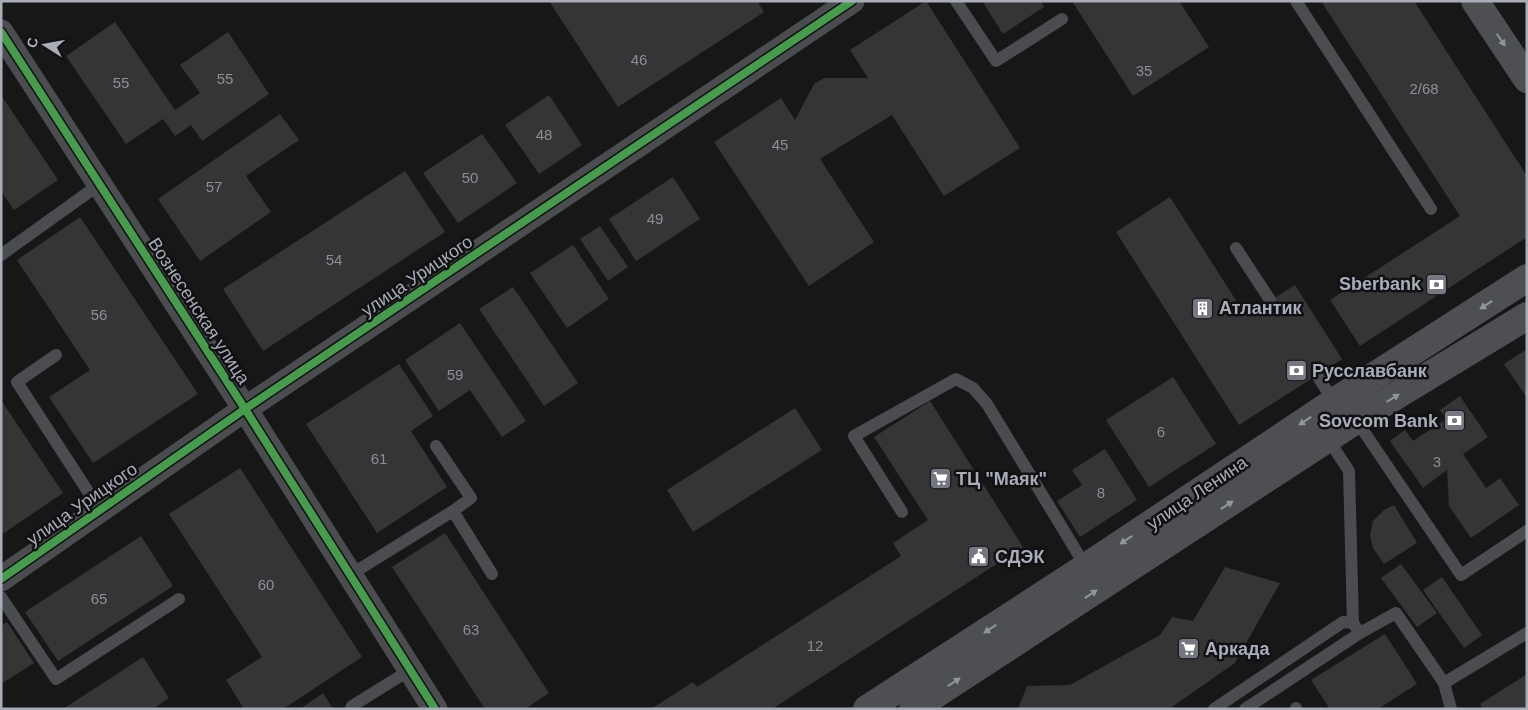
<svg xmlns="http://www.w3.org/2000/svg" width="1528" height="710" font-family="Helvetica,sans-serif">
<rect width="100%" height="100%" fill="#171717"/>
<g fill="#353536">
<polygon points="549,1 757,1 764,12 618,107"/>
<polygon points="926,1 1020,148 944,196 892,115 820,159 874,242 809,286 714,142 781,98 795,120 814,84 824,78 868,78 850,50"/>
<polygon points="982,1 1041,1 1044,7 1003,34"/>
<polygon points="1072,1 1179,1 1209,47 1133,96"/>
<polygon points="1321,1 1414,1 1527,176 1527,237 1360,346 1330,300 1460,216"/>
<polygon points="115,22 175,110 200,93 180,65 228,32 269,94 202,141 191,125 175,136 163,119 126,144 66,56"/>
<polygon points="1,95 58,180 14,210 1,191"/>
<polygon points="549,95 582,145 539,174 505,125"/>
<polygon points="280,114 299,140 246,176 271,212 200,261 158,199"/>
<polygon points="482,134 517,183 458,223 423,173"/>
<polygon points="405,171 445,232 263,351 223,289"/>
<polygon points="673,177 700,219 636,261 609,219"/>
<polygon points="1170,197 1246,316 1295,285 1342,359 1239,425 1116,232"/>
<polygon points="80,217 198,394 93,463 49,397 90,370 17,260"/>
<polygon points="600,226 628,267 608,281 580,239"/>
<polygon points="573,245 609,299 567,328 530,273"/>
<polygon points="513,287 578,383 544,406 479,309"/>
<polygon points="460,323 526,421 502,437 470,390 439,411 405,360"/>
<polygon points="1527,349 1527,398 1504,364"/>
<polygon points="399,364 433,416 411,431 447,487 377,533 306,424"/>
<polygon points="1173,377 1216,444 1149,487 1106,420"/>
<polygon points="1460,396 1488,437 1463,454 1486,488 1500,478 1519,505 1471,538 1449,506 1447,470 1423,488 1390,441 1405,430 1413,441 1446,419 1440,410"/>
<polygon points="1,400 63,493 1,535"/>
<polygon points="930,401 1023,547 772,709 651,709 693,682 697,687 901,556 893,543 928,520 874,437"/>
<polygon points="795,408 822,450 693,532 667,490"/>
<polygon points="1105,449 1137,500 1080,537 1057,501 1082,485 1072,470"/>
<polygon points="240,468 362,657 283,709 244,709 226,680 262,657 169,514"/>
<polygon points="1394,505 1417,543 1384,564 1373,548 1370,535 1373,521 1384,510"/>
<polygon points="445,533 549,693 525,709 485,709 392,567"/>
<polygon points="141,536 173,586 58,661 25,612"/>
<polygon points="1401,564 1437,613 1417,627 1381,578"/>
<polygon points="1225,567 1280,583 1235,663 1169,709 1018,709 1027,686 1070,685 1160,635 1172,617 1193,621"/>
<polygon points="1442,577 1482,635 1464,648 1423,590"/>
<polygon points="7,622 34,663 1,684 1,625"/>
<polygon points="1385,634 1417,684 1378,709 1330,709 1311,680"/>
<polygon points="143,657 169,698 153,709 63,709"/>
<polygon points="1527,674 1527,709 1483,709 1480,704"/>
<polygon points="323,693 333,709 300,709"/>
</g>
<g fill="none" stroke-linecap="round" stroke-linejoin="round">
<g stroke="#4b4c50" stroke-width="12">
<polyline points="956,1 996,61 1062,19"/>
<polyline points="1296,1 1431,209"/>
<polyline points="1236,248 1270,300"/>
<polyline points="1,255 100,184"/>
<polyline points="56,355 17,382 100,510"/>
<polyline points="1317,375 1334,402"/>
<polyline points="1356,420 1461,575 1527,531"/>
<polyline points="1328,439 1349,471 1353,623"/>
<polyline points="436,446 471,498 453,511"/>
<polyline points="902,512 854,436 956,379 973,388 987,404 1086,567"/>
<polyline points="350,575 453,511 492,574"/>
<polyline points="1,597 56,679 179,599"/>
<polyline points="1444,683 1527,633"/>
<polyline points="1296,708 1296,709"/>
<polyline points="351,709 352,706 410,670"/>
<polyline points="1214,709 1343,622 1353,623 1357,629"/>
<polyline points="1245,709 1360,633 1396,613 1444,683 1451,709"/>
</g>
<g stroke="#4b4c50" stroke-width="25">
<polyline points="1,32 245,409 435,709"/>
<polyline points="1,579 245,409 852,1"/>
</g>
<g stroke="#4d4f52" stroke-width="28">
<polyline points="1475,1 1527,79"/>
<polyline points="867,709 1086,567 1334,402 1527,278"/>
<polyline points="913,709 1356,420 1527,316"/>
</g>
<defs>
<g id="cycleway">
<polyline points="1,32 245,409 435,709"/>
<polyline points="1,579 245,409 852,1"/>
</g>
</defs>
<use href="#cycleway" stroke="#111113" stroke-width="11"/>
<use href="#cycleway" stroke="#469c4c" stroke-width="8"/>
</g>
<defs><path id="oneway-solid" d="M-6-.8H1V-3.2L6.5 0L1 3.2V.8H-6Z" transform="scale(1.25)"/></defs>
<g fill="#91969e">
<use href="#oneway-solid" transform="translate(1501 40) rotate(56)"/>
<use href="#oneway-solid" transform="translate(1486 305) rotate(147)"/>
<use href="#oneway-solid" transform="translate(1393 398) rotate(-31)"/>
<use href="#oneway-solid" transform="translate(1305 421) rotate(146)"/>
<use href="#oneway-solid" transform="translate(1227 505) rotate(-33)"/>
<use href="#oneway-solid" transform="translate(1126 540) rotate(146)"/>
<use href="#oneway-solid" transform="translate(1091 594) rotate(-33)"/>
<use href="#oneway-solid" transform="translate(990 629) rotate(147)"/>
<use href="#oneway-solid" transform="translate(954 682) rotate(-33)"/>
</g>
<defs>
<symbol id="bank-square" viewBox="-11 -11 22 22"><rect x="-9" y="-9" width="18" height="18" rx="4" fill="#757880" stroke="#111113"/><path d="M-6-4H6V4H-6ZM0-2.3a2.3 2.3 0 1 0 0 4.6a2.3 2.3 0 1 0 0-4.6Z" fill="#fff"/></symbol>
<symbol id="building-square" viewBox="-11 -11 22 22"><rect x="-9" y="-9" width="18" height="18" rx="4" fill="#757880" stroke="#111113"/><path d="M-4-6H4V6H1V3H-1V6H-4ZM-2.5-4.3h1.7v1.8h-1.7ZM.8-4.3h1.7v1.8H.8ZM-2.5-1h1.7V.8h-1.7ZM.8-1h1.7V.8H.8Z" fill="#fff"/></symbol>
<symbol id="supermarket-square" viewBox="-11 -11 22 22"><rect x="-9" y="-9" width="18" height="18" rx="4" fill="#757880" stroke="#111113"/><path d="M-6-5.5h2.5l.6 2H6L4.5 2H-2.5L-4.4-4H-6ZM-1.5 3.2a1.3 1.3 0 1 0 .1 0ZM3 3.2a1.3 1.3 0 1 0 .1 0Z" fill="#fff"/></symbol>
<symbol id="civic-square" viewBox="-11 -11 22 22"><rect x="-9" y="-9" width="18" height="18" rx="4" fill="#757880" stroke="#111113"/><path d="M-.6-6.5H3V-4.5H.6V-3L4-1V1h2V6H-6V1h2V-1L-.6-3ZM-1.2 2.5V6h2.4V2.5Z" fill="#fff"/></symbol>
</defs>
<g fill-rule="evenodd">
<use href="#bank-square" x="1424" y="272" width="25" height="25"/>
<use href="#building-square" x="1190" y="296" width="25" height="25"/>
<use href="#bank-square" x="1284" y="358" width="25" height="25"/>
<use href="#bank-square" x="1442" y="408" width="25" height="25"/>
<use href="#supermarket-square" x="928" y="466" width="25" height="25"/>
<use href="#civic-square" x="966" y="544" width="25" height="25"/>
<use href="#supermarket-square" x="1176" y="636" width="25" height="25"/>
</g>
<g text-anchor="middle" stroke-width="5" stroke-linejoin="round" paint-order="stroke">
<g font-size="15" fill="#8b8f98">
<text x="639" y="65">46</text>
<text x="1144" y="76">35</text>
<text x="225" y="84">55</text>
<text x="121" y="88">55</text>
<text x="1424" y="94">2/68</text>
<text x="544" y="140">48</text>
<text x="780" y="150">45</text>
<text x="470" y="183">50</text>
<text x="214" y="192">57</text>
<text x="655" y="224">49</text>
<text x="334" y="265">54</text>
<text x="99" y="320">56</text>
<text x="455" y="380">59</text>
<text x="1161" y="437">6</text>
<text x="379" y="464">61</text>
<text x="1437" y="467">3</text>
<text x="1101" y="498">8</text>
<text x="266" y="590">60</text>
<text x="99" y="604">65</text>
<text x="471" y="635">63</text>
<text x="815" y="651">12</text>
</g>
<g font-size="18" fill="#a8adb8" stroke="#111113">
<text transform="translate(417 276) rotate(-34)" y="6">улица Урицкого</text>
<text transform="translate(199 311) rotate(57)" y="6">Вознесенская улица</text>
<text transform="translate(1197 493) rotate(-34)" y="6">улица Ленина</text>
<text transform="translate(82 504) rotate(-35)" y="6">улица Урицкого</text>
</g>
<g font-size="18" font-weight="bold" fill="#a8adb8" stroke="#111113" text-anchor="start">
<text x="1421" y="290" text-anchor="end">Sberbank</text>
<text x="1219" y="314">Атлантик</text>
<text x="1312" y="377">Русславбанк</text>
<text x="1438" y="427" text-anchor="end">Sovcom Bank</text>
<text x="956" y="485">ТЦ "Маяк"</text>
<text x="995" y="563">СДЭК</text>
<text x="1205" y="655">Аркада</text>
</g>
</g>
<rect width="1528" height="710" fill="none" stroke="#a8adb8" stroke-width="5"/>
<g transform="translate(45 45) rotate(281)" stroke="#111113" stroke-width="4" paint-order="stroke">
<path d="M0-4L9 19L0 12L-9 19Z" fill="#a8adb8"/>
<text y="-8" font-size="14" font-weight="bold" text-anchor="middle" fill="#a8adb8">С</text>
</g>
</svg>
